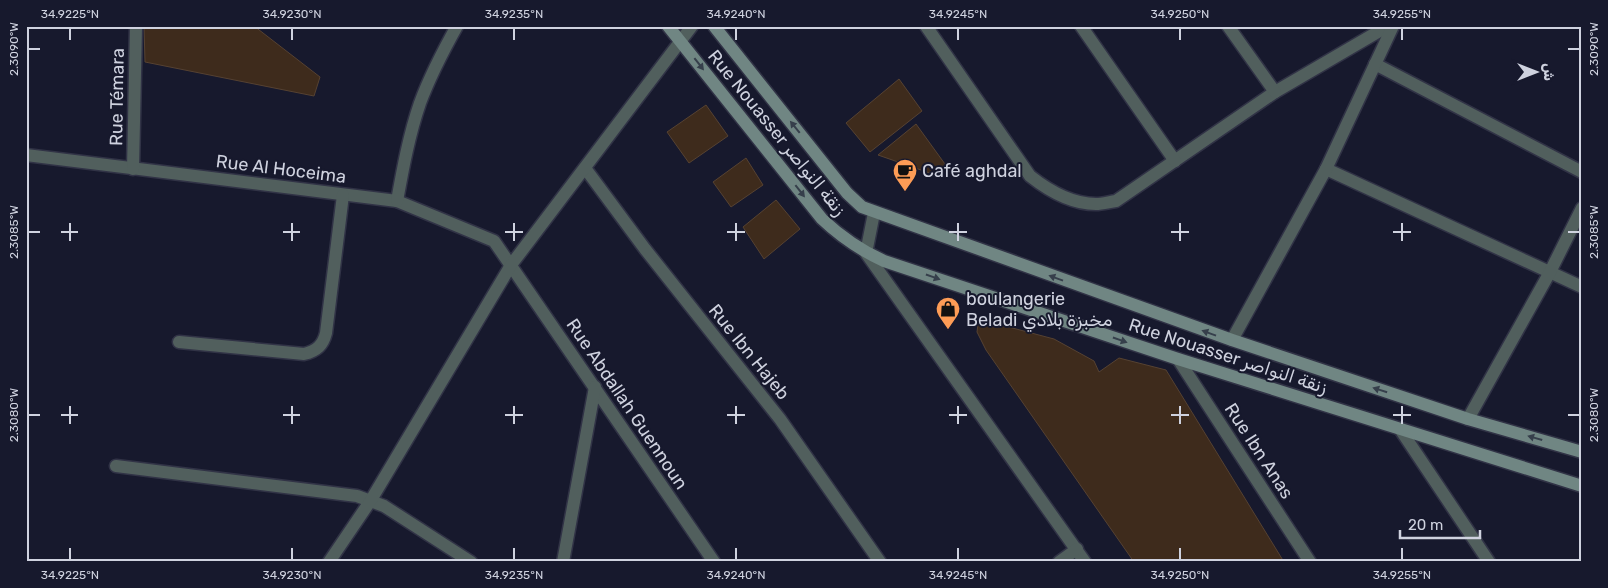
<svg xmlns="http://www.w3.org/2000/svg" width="1608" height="588" font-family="Rubik,'Noto Naskh Arabic',sans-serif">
<rect width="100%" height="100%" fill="#17192d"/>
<g fill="#3e2b1c" stroke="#564232">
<polygon points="144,26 254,26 320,77 314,96 145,62"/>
<polygon points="899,79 922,111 870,152 846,123"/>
<polygon points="706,105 728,136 689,163 667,132"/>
<polygon points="916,124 950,171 941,177 878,155"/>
<polygon points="746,158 763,185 731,207 713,182"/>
<polygon points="776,200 800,229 764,259 743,227"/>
<polygon points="986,321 1054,339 1094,361 1099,372 1119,358 1166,370 1284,562 1134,562 986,350 977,332 978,324"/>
</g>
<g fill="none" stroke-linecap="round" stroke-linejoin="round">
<defs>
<g id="minor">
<path d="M926 26 1030 176C1049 191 1071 204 1096 204 1102 204 1109 202 1116 201L1275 92 1388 26"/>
<polyline points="1081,26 1175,161"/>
<polyline points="1228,26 1275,92"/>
<polyline points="1375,64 1582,172"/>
<polyline points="26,155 397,201 494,241 714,562"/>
<polyline points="585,168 645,249 780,419 880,562"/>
<polyline points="133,169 136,26"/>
<polyline points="1326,169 1582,287"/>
<path d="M397 201C403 168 409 135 420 103 430 76 443 51 457 26"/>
<polyline points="874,213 866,253 1085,562"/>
<polyline points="1232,340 1326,169 1393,26"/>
<path d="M179 342 304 354C317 351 323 345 326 333L343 195"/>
<polyline points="1178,359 1310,562"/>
<polyline points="1468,419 1550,272 1582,208"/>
<polyline points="1400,429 1489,562"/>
<polyline points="116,466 357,496 384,506 471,562"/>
<polyline points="329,562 371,500 511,265 692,26"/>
<polyline points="563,562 595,387"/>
<polyline points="1059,562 1077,549"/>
</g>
<g id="secondary">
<path d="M668 26 822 219C841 237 860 250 884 261L1178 359 1582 486"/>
<polyline points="714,26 847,193 862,207 1232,340 1468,419 1582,452"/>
</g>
</defs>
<use href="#minor" stroke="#313346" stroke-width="15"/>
<use href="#secondary" stroke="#313346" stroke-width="15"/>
<use href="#minor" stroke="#515f5d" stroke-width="12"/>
<use href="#secondary" stroke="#708683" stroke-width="12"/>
</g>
<defs><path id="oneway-solid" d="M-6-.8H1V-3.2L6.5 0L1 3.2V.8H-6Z" transform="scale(1.25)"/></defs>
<g fill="#363f4b">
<use href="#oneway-solid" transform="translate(699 64) rotate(52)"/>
<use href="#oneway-solid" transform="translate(795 127) rotate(-129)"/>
<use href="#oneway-solid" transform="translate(800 191) rotate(52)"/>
<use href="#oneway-solid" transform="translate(933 277) rotate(19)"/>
<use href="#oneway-solid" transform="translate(1056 278) rotate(-160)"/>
<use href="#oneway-solid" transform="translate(1209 333) rotate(-160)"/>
<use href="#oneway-solid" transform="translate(1120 340) rotate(19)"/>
<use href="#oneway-solid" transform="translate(1380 390) rotate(-162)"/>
<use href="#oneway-solid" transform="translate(1535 438) rotate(-164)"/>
</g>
<path fill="none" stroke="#cfd2df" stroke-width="2" d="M70 28V40M292 28V40M514 28V40M736 28V40M958 28V40M1180 28V40M1402 28V40M28 49H40M1568 49H1580M70 223V241M292 223V241M514 223V241M736 223V241M958 223V241M1180 223V241M1402 223V241M28 232H40M61 232H78M283 232H300M505 232H523M727 232H745M949 232H967M1171 232H1189M1393 232H1411M1568 232H1580M70 406V424M292 406V424M514 406V424M736 406V424M958 406V424M1180 406V424M1402 406V424M28 415H40M61 415H78M283 415H300M505 415H523M727 415H745M949 415H967M1171 415H1189M1393 415H1411M1568 415H1580M70 548V560M292 548V560M514 548V560M736 548V560M958 548V560M1180 548V560M1402 548V560"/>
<defs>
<symbol id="cafe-pin" viewBox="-11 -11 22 30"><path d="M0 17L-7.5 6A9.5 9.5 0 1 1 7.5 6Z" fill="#fd9c56" stroke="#17192d"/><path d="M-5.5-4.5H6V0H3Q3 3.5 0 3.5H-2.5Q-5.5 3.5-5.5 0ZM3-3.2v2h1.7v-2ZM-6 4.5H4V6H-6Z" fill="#111"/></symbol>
<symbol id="shop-pin" viewBox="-11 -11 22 30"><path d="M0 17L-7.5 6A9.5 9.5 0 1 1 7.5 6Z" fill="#fd9c56" stroke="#17192d"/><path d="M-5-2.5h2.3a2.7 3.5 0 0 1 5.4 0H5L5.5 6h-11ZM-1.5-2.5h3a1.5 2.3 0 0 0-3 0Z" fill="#111"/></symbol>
</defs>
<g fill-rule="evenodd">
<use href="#cafe-pin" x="891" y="157" width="28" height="38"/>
<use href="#shop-pin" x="934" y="295" width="28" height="38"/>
</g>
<g text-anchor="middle" stroke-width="4" stroke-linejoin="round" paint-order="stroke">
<g font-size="18" fill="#cfd2df" stroke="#17192d">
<text transform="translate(117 97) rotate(-89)" y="6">Rue Témara</text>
<text transform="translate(777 133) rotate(51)" y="6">Rue Nouasser زنقة النواصر</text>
<text transform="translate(281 169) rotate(7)" y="6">Rue Al Hoceima</text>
<text transform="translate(749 352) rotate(51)" y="6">Rue Ibn Hajeb</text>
<text transform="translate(1228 356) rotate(18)" y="6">Rue Nouasser زنقة النواصر</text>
<text transform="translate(627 404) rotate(56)" y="6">Rue Abdallah Guennoun</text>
<text transform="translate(1259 451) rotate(57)" y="6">Rue Ibn Anas</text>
</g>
<g font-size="18" fill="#cfd2df" stroke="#17192d" text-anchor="start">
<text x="922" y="177">Café aghdal</text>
<text x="966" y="305">boulangerie<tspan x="966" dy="21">Beladi مخبزة بلادي</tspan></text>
</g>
</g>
<rect width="1608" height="588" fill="none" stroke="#17192d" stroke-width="55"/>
<g transform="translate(1536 72) rotate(90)" stroke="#17192d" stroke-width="4" paint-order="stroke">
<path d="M0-4L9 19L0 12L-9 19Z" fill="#cfd2df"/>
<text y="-8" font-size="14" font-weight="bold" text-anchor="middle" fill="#cfd2df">ش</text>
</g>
<path d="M1400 530v8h80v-8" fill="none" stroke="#cfd2df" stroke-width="2.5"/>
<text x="1408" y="530" font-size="15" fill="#cfd2df" stroke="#17192d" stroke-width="4" paint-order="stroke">20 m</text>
<rect x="28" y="28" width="1552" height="532" fill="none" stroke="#cfd2df" stroke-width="2"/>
<g font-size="12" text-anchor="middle" fill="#cfd2df">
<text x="70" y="18">34.9225°N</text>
<text x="292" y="18">34.9230°N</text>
<text x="514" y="18">34.9235°N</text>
<text x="736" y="18">34.9240°N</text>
<text x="958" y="18">34.9245°N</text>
<text x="1180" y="18">34.9250°N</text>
<text x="1402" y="18">34.9255°N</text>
<text transform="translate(1594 49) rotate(-90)" y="4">2.3090°W</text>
<text transform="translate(14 49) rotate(-90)" y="4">2.3090°W</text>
<text transform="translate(1594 232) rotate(-90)" y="4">2.3085°W</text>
<text transform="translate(14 232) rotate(-90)" y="4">2.3085°W</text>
<text transform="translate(1594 415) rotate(-90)" y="4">2.3080°W</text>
<text transform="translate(14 415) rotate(-90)" y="4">2.3080°W</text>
<text x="70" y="579">34.9225°N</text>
<text x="292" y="579">34.9230°N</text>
<text x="514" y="579">34.9235°N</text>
<text x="736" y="579">34.9240°N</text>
<text x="958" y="579">34.9245°N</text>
<text x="1180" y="579">34.9250°N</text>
<text x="1402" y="579">34.9255°N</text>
</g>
</svg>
